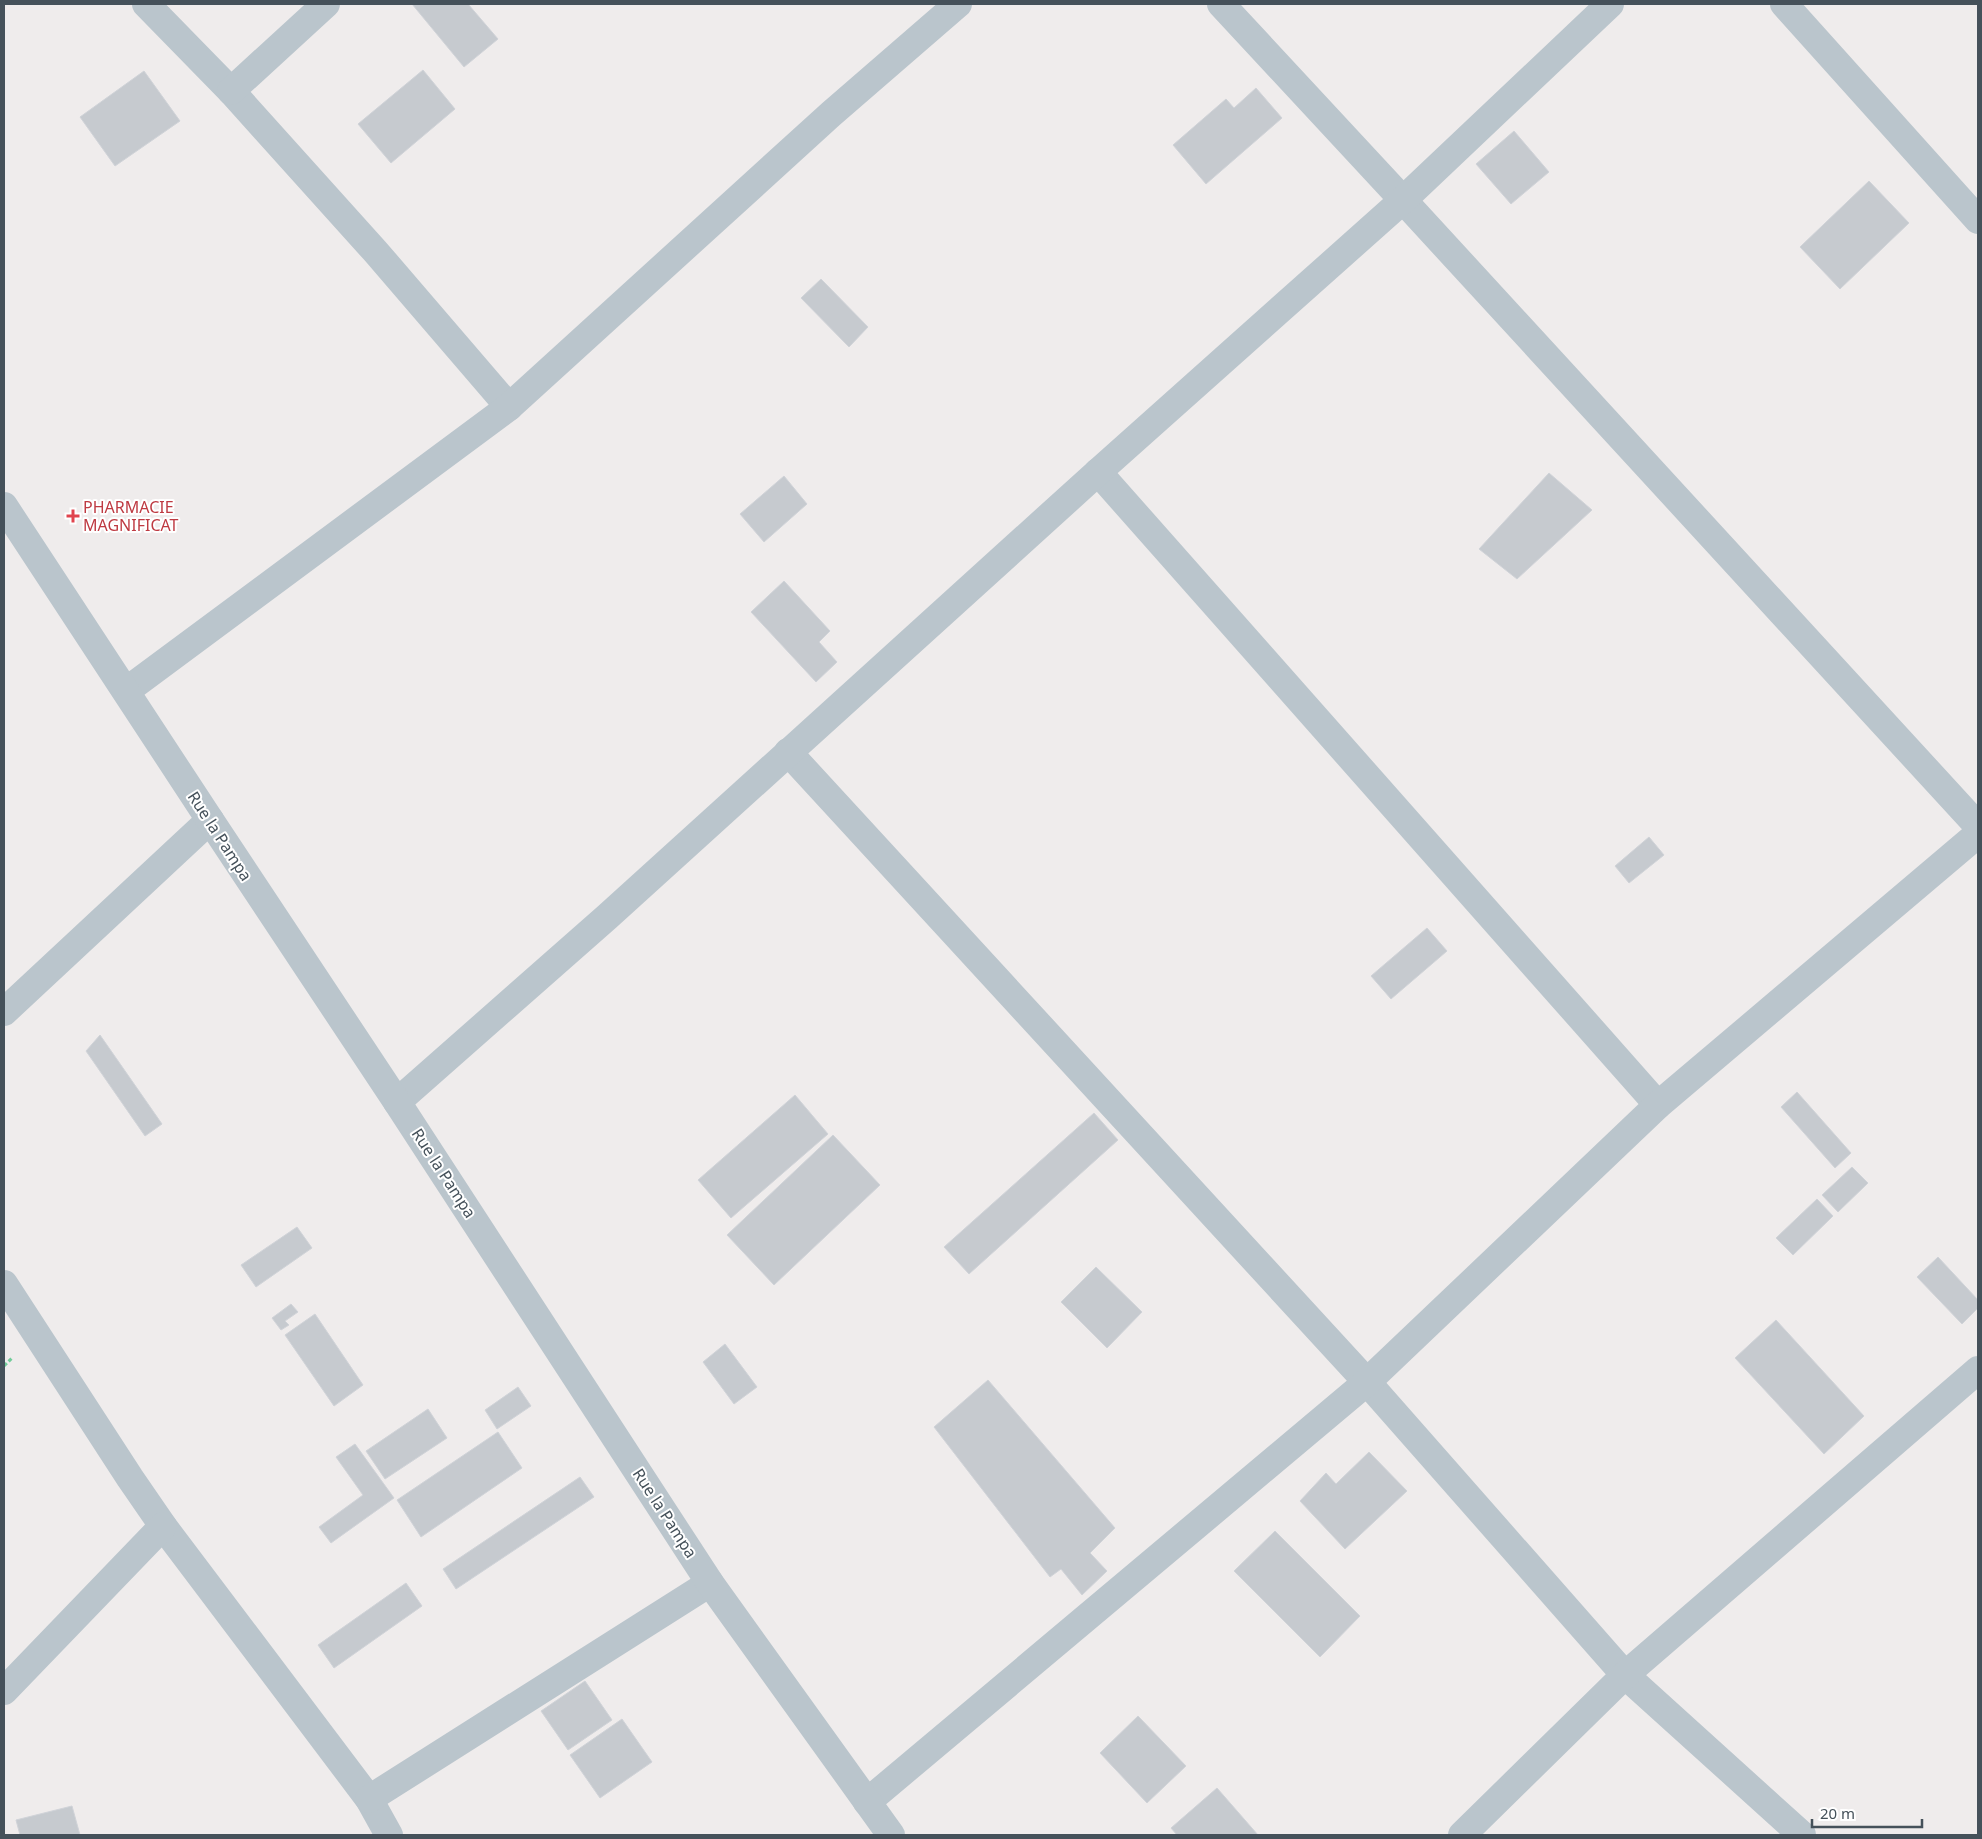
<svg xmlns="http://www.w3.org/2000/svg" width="1982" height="1839" font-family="'Noto Sans',sans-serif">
<rect width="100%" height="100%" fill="#efecec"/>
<g fill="#c6cacf" stroke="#d0d3d8">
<polygon points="412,4 468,4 498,39 464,67"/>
<polygon points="423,70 455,109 391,163 358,124"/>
<polygon points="144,71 180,121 115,166 80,117"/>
<polygon points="1256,88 1282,118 1206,184 1173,145 1226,99 1234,108"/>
<polygon points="1514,131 1549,172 1511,204 1476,164"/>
<polygon points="1869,181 1909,223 1840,289 1800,247"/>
<polygon points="821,279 868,327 849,347 801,298"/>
<polygon points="1549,473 1592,510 1517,579 1479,549"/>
<polygon points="784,476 807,504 764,542 740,514"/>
<polygon points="784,581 830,631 819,642 837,662 816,682 751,612"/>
<polygon points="1649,837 1664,855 1629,883 1615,866"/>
<polygon points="1427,928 1447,951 1391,999 1371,976"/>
<polygon points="100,1035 162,1124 145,1136 86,1051"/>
<polygon points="1797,1092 1851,1153 1835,1168 1781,1107"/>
<polygon points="795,1095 828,1134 731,1218 698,1180"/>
<polygon points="1094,1113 1118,1140 969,1274 944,1247"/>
<polygon points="833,1135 880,1185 774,1285 727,1235"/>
<polygon points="1852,1167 1868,1183 1838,1212 1822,1195"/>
<polygon points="1817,1199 1833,1216 1793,1255 1776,1238"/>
<polygon points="297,1227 312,1248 256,1287 241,1265"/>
<polygon points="1938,1257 1978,1300 1978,1308 1962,1324 1917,1277"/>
<polygon points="1096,1267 1142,1312 1107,1348 1061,1302"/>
<polygon points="291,1304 298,1312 285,1321 289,1325 281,1330 272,1318"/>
<polygon points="315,1314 363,1385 334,1406 285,1335"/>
<polygon points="1776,1320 1864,1416 1824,1454 1735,1358"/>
<polygon points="725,1344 757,1387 734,1404 703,1362"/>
<polygon points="988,1380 1115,1528 1090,1553 1107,1571 1082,1595 1061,1569 1050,1577 934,1427"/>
<polygon points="518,1387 531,1406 497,1429 485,1410"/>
<polygon points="428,1409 447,1438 385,1479 366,1451"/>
<polygon points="498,1432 522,1468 421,1537 397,1500"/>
<polygon points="355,1444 394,1498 331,1543 319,1527 363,1495 336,1457"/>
<polygon points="1369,1452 1407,1491 1345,1549 1300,1501 1326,1473 1336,1484"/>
<polygon points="580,1477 594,1497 456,1589 443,1569"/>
<polygon points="1275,1531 1360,1616 1320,1657 1234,1571"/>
<polygon points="406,1583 422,1606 334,1668 318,1645"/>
<polygon points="585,1681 612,1720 568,1750 541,1711"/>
<polygon points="1138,1716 1186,1766 1147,1803 1100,1753"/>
<polygon points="622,1719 652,1762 600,1798 570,1755"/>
<polygon points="1217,1788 1258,1835 1177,1835 1171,1828"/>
<polygon points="72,1806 80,1835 20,1835 16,1820"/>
</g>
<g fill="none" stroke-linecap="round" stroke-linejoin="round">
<polyline stroke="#71cc99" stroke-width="3" stroke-dasharray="4 2.5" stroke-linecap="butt" points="4,1366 13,1357"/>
<g stroke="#bac5cc" stroke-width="28">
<polyline points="146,4 231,91 375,251 509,407"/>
<polyline points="1221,4 1403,200 1978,826"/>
<polyline points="1784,4 1978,220"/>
<polyline points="231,91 326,4"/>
<polyline points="1098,472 1658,1105"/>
<polyline points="126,691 509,407 831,114 958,4"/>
<polyline points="788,752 1367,1382 1625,1675 1802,1835"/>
<polyline points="4,1012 210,820"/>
<polyline points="397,1102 607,917 1098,472 1403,200 1610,4"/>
<polyline points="4,1284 130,1478 163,1526 369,1799 389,1835"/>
<polyline points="4,1691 163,1526"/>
<polyline points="369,1799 710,1583"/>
<polyline points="867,1802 1367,1382 1658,1105 1978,834"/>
<polyline points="1462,1835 1625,1675 1978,1370"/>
</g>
<polyline stroke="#bac5cc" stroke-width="28" points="4,506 210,820 397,1102 710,1583 891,1835"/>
</g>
<path fill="#e0444e" stroke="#fff" stroke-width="2" d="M70.5 508.5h5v5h5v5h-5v5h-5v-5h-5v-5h5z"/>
<g text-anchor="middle" stroke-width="4" stroke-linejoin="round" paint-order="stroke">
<g font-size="16" fill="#be3a42" stroke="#fff" text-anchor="start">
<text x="83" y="513">PHARMACIE<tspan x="83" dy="18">MAGNIFICAT</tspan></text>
</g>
<g font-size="16" fill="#45515a" stroke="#fff">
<text transform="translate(220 836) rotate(57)" y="6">Rue la Pampa</text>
<text transform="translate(444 1173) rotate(57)" y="6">Rue la Pampa</text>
<text transform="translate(665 1513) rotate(57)" y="6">Rue la Pampa</text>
</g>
</g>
<rect width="1982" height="1839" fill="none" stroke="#45515a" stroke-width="10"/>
<path d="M1812 1819v8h110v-8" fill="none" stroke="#45515a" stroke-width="2.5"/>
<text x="1820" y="1819" font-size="15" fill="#45515a" stroke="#ffffff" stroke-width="4" paint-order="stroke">20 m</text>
</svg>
